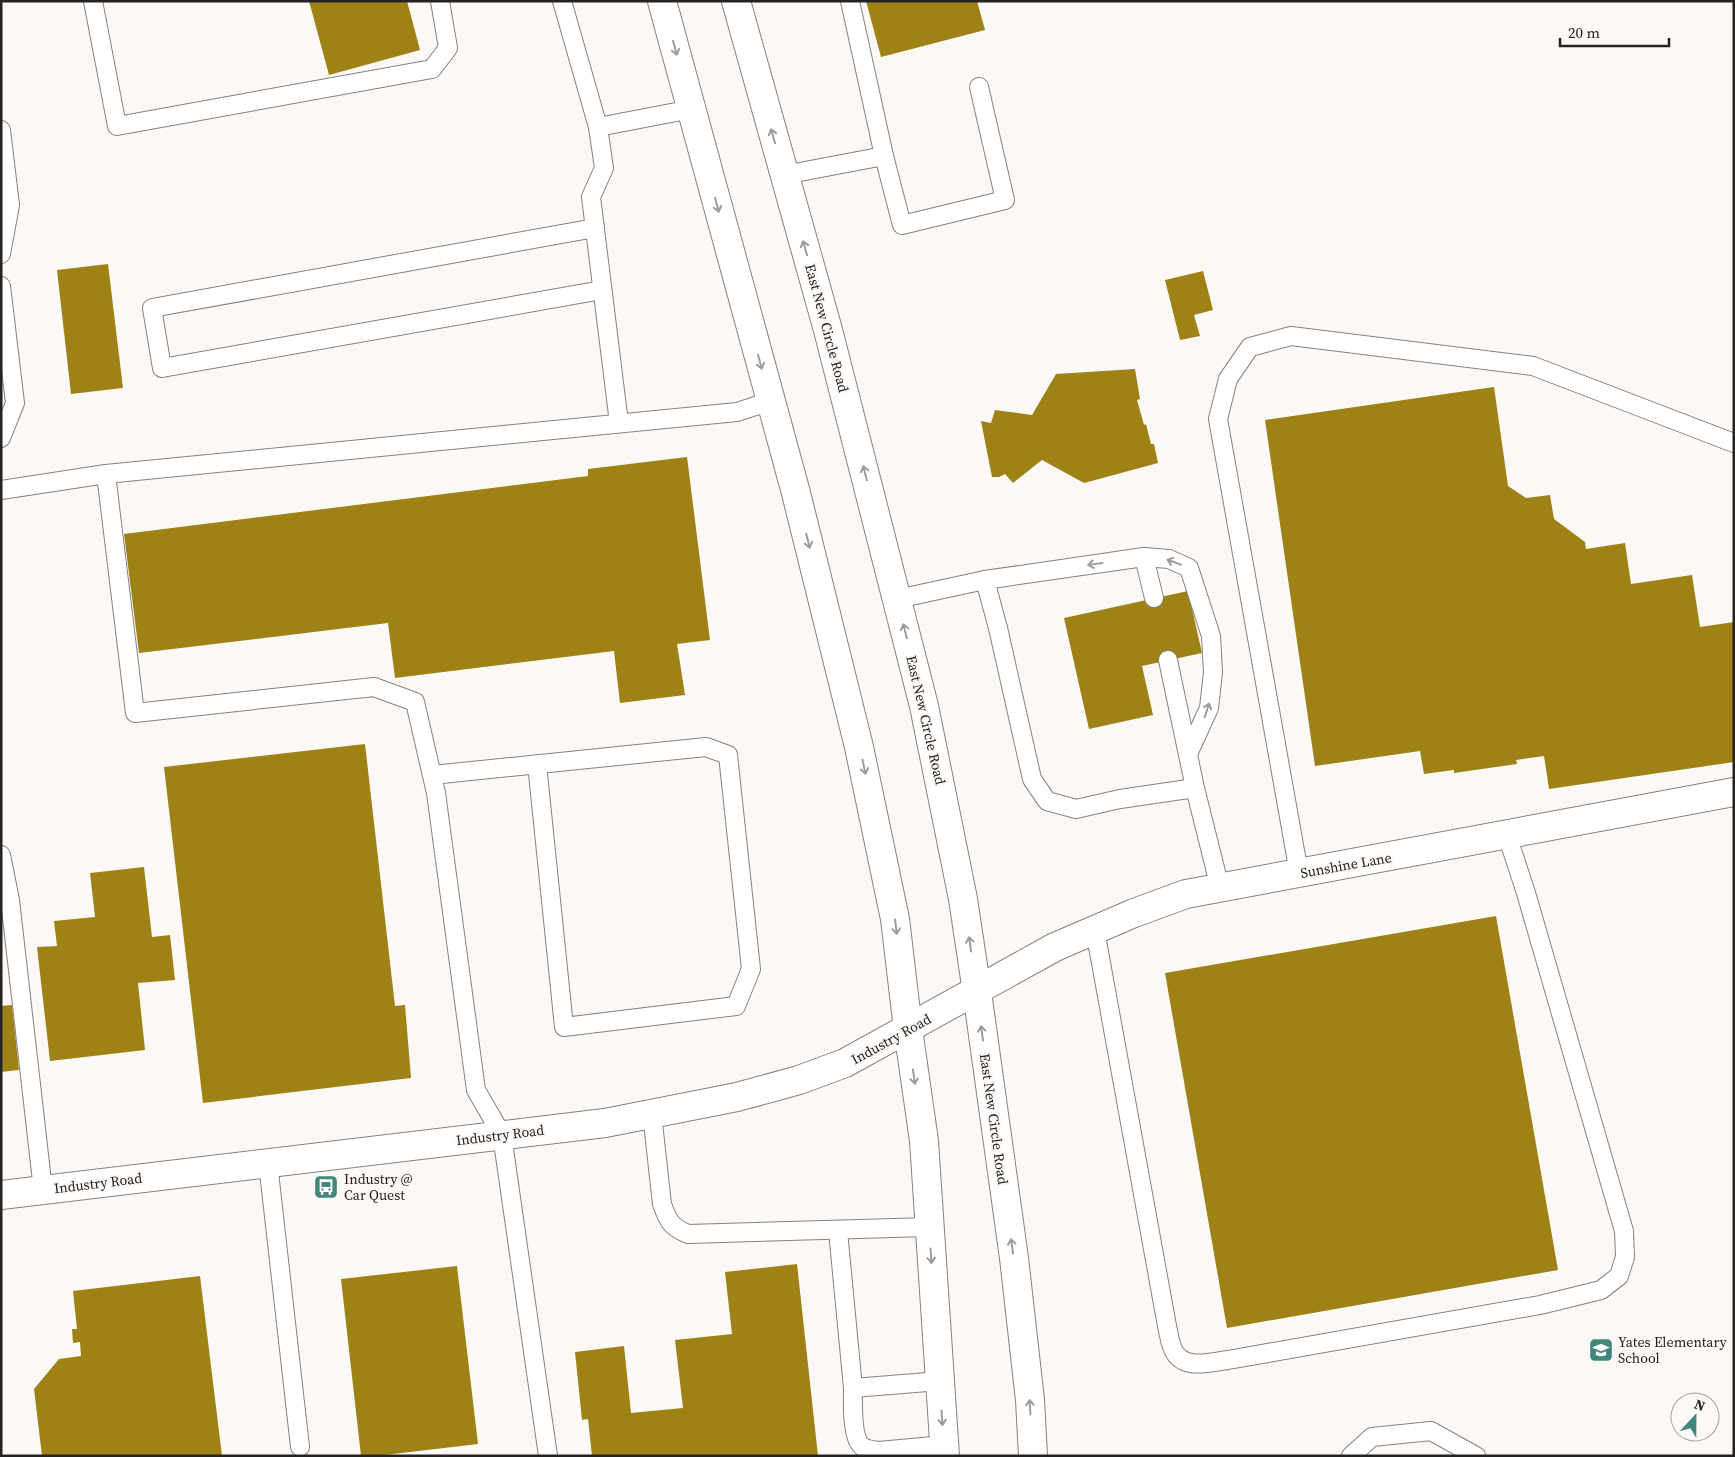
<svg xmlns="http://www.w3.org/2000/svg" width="1735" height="1457" font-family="'Source Serif 4',serif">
<rect width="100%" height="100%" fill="#fbf8f5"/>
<g fill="#9f8216">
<polygon points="309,1 407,1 420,50 329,75"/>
<polygon points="866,1 977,1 985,30 881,57"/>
<polygon points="108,264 123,388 71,394 57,270"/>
<polygon points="1203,271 1213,310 1194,315 1200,336 1180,340 1165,280"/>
<polygon points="1135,369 1140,399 1137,400 1144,425 1146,424 1151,444 1154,444 1158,463 1084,483 1042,460 1013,483 1005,474 999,477 992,477 981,421 991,423 995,410 1032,415 1056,374"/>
<polygon points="1494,387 1508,486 1526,498 1550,495 1554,519 1585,542 1586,549 1625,543 1631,584 1692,575 1700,627 1734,622 1734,762 1549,789 1544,756 1516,760 1517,764 1454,773 1454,770 1424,774 1420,751 1315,766 1265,420"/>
<polygon points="687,457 710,640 677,644 685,695 620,703 614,651 395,678 388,623 139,653 124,534 588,476 588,469"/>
<polygon points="1188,591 1202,653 1142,666 1153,715 1089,729 1064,618"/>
<polygon points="365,744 395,1006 405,1005 411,1078 203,1103 164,767"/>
<polygon points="144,867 152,937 170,935 175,980 138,983 145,1050 50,1061 37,947 57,946 54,921 95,917 90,873"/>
<polygon points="1496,916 1558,1270 1227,1328 1165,973"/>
<polygon points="12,1005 19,1070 1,1072 1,1006"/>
<polygon points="797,1264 818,1456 592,1456 588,1419 582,1420 575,1352 624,1346 631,1413 683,1408 675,1340 732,1334 725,1272"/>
<polygon points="457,1266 478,1444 376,1456 361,1456 341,1279"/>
<polygon points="200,1276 222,1456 42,1456 34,1389 59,1359 81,1356 80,1342 73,1343 72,1329 77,1329 73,1291"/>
</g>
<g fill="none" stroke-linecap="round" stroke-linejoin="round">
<defs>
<g id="service">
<polyline points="93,1 117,126 432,69 448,48 440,1"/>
<polyline points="562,1 598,127 692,109"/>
<polyline points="598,127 604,168 591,197 619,423"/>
<polyline points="1,130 10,205 1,254"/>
<polyline points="884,156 902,225 1005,200 979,87"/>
<polyline points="784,175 884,156 850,1"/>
<polyline points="595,228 152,308 162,368 602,290"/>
<polyline points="1,286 15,403 1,438"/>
<polyline points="106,474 737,412 771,401"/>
<polyline points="1,490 106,474 135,713 374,687 415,702 436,793 476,1090 502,1135 548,1456"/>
<polyline points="1144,557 1154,598"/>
<polyline points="985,580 1144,557 1169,559 1189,568 1211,636 1213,672 1209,708 1188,754"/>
<polyline points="897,599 985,580 998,628 1032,779 1047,801 1076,809 1120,799 1195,788 1220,888"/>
<polyline points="1168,660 1195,788"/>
<polyline points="432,775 706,747 728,755 751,969 736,1006 564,1027 537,764"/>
<polyline points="1,855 10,900 43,1190"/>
<polyline points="1299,873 1218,419 1228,379 1250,347 1291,336 1533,366 1734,443"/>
<path d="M1095 930 1167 1326C1169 1334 1170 1346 1175 1353 1186 1370 1211 1362 1228 1360L1540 1305 1601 1290 1619 1276 1625 1257 1624 1231 1526 893 1507 835"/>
<path d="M652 1114 662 1204C668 1221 671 1227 688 1234L929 1227"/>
<polyline points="268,1163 300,1447"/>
<polyline points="838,1231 853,1388 940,1381"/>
<path d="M853 1388C853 1402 851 1439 863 1447 868 1450 873 1450 879 1451L944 1445"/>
<polyline points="1351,1456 1372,1437 1431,1431 1476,1456"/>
</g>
<polyline id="minor" points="1,1195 605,1123 737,1097 799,1080 845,1063 1055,947 1134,913 1186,894 1734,792"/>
<g id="trunk">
<polyline points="662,1 796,493 859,747 895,919 908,1029 924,1141 945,1456"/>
<polyline points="736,1 828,330 924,706 963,899 977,992 1014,1258 1030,1400 1033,1456"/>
</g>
</defs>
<use href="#service" stroke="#858280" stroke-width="20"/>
<use href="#minor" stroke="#858280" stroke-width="30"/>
<use href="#trunk" stroke="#858280" stroke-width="30"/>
<use href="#service" stroke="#fff" stroke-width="18"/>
<use href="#minor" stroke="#fff" stroke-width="28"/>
<use href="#trunk" stroke="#fff" stroke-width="28"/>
</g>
<defs><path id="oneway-shaft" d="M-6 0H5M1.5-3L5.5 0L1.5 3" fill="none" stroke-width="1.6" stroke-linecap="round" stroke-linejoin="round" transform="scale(1.25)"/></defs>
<g stroke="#9c9c9c">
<use href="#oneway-shaft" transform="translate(675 48) rotate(75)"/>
<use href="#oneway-shaft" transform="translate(773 136) rotate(-106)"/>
<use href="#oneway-shaft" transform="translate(717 205) rotate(75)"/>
<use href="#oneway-shaft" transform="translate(805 248) rotate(-106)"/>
<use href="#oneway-shaft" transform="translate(760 362) rotate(75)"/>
<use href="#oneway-shaft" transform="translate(865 473) rotate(-104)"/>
<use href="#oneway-shaft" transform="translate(808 541) rotate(76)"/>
<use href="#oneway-shaft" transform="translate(1174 562) rotate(-160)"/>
<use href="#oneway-shaft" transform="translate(1095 564) rotate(172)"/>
<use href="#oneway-shaft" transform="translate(905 631) rotate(-104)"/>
<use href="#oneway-shaft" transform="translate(1207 710) rotate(-72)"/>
<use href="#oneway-shaft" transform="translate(864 767) rotate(78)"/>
<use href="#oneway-shaft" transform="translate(896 927) rotate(83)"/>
<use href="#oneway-shaft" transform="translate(970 944) rotate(-98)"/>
<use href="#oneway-shaft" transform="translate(982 1033) rotate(-98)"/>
<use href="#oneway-shaft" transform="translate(914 1077) rotate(82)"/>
<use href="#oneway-shaft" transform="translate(1012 1246) rotate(-98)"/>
<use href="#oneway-shaft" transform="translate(931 1256) rotate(86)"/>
<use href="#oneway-shaft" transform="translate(1030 1407) rotate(-93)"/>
<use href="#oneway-shaft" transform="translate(942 1418) rotate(86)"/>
</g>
<defs>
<symbol id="bus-square" viewBox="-11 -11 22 22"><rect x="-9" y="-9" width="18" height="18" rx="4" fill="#43877c" stroke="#fbf8f5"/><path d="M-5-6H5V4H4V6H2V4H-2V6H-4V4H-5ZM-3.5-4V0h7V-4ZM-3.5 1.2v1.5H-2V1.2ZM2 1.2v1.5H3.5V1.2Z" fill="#fff"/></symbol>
<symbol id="school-square" viewBox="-11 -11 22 22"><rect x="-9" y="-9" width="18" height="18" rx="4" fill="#43877c" stroke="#fbf8f5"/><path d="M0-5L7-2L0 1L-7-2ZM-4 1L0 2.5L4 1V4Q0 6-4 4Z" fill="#fff"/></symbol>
</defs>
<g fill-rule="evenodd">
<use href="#bus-square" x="312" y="1173" width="28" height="28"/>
<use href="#school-square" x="1587" y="1336" width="28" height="28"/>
</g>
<g text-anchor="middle" stroke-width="4.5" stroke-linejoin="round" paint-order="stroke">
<g font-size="14" fill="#242322" stroke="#fbf8f5">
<text transform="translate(827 328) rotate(75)" y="5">East New Circle Road</text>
<text transform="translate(926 720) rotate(77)" y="5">East New Circle Road</text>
<text transform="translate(1346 865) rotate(-10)" y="5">Sunshine Lane</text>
<text transform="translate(891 1039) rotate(-29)" y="5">Industry Road</text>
<text transform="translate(994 1119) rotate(82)" y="5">East New Circle Road</text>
<text transform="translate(500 1135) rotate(-7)" y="5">Industry Road</text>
<text transform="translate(98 1183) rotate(-7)" y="5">Industry Road</text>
</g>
<g font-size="14" fill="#242322" stroke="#fbf8f5" text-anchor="start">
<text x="344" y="1184">Industry @<tspan x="344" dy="16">Car Quest</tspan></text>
<text x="1618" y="1347">Yates Elementary<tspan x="1618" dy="16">School</tspan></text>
</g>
</g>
<rect width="1735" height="1457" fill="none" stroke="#242322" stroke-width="5"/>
<g transform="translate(1695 1417) rotate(22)"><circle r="24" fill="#fbf8f5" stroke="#a5a3a1"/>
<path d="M0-4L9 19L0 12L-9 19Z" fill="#43877c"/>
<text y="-8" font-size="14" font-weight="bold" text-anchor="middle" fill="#242322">N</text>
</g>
<path d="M1560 38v8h109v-8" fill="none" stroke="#242322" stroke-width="2.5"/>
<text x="1568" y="38" font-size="15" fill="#242322" stroke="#fbf8f5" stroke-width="4" paint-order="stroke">20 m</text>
</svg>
